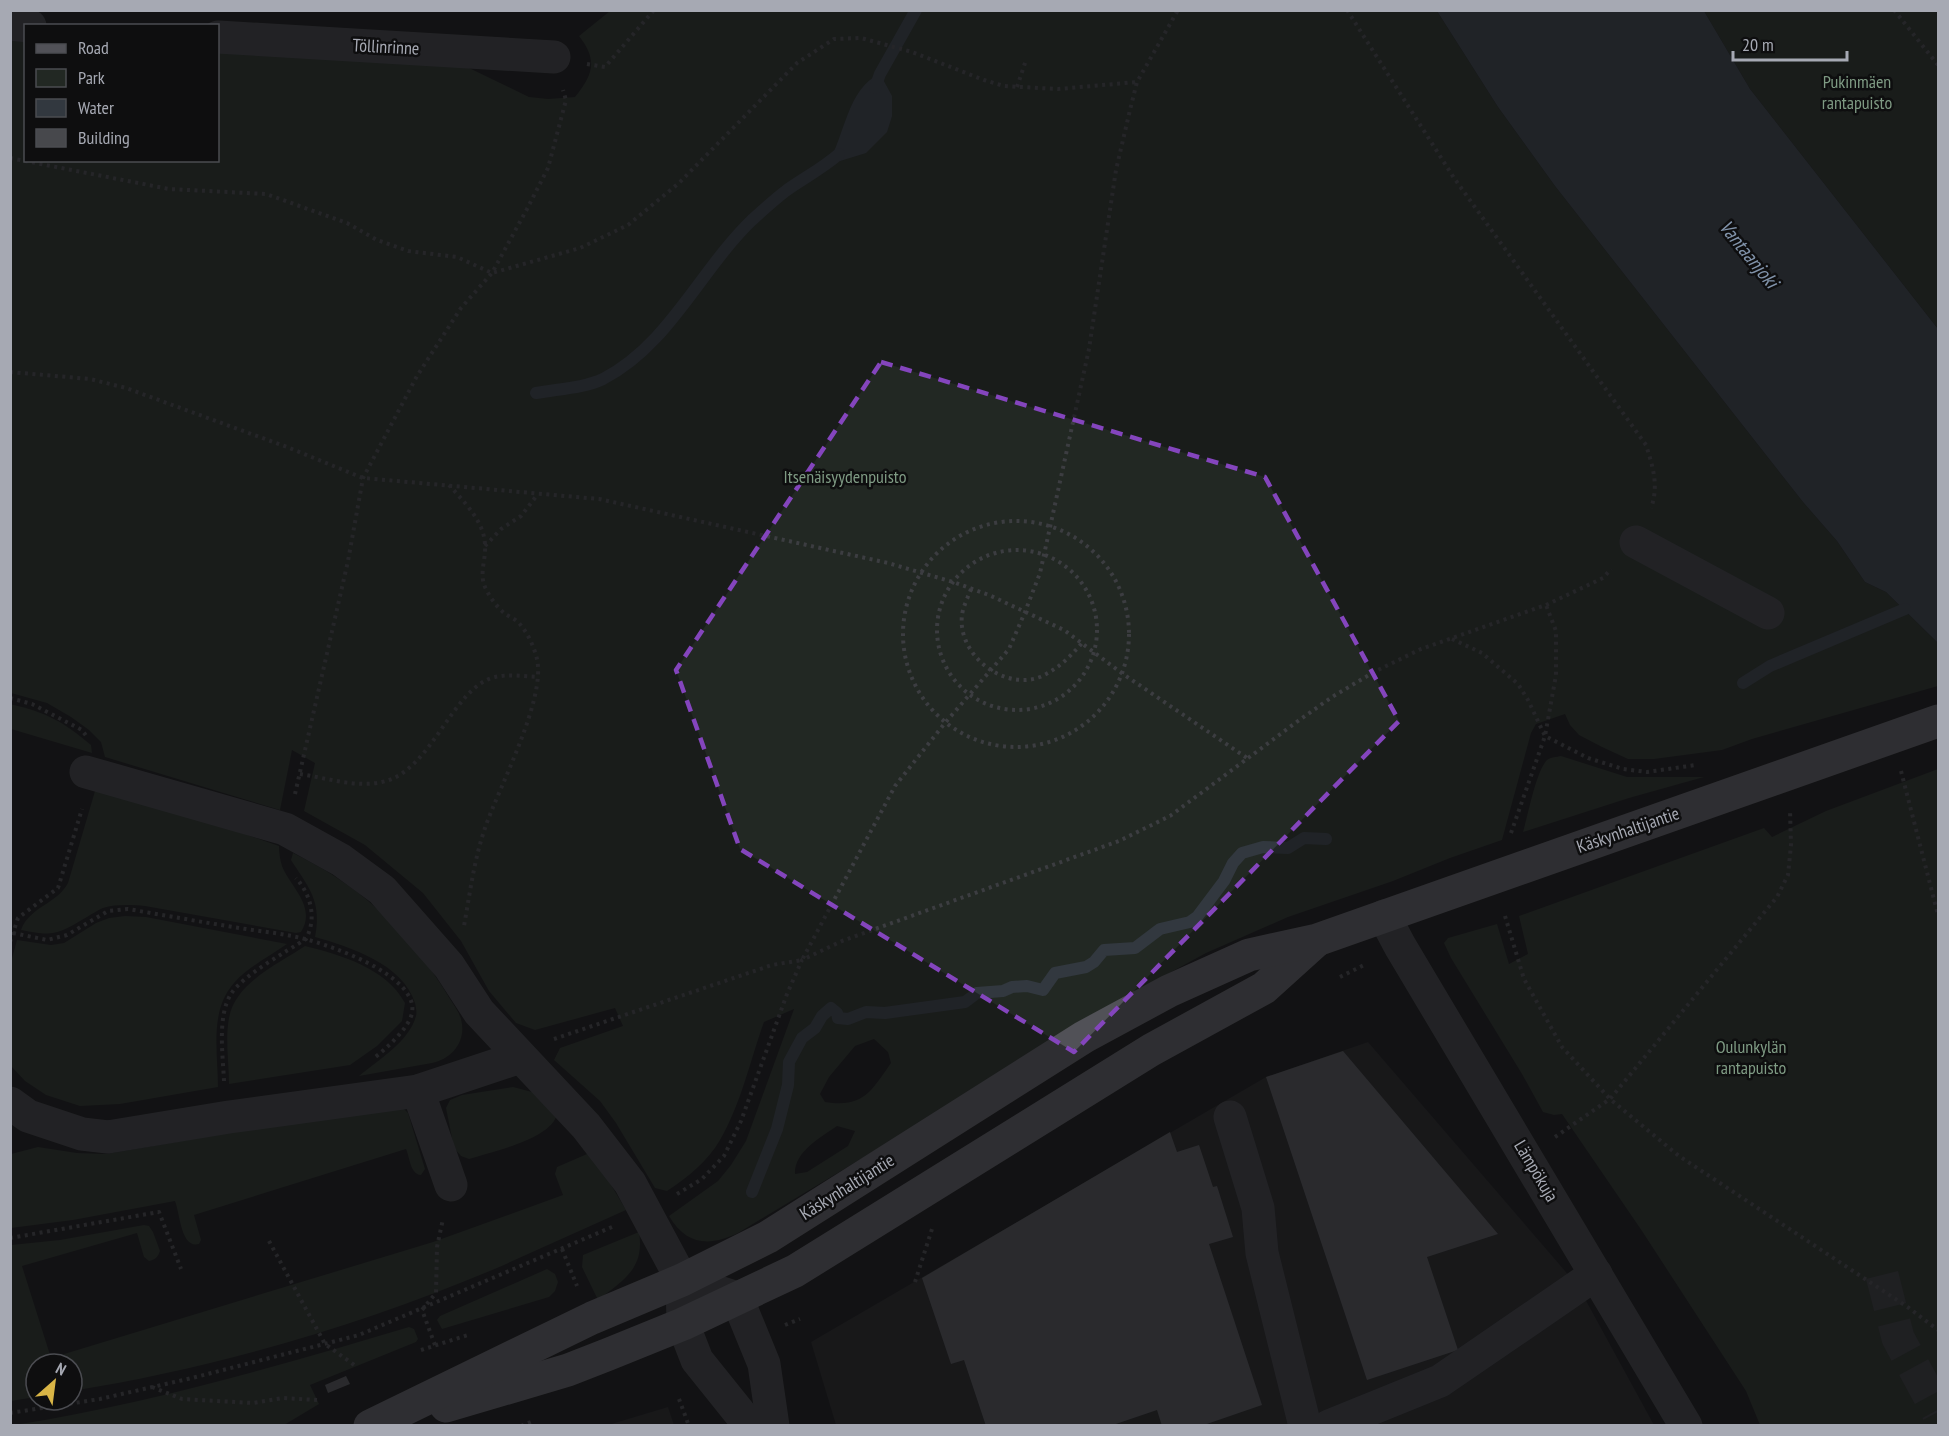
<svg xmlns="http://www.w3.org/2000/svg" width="1949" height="1436" font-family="'PT Sans Narrow',sans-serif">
<rect width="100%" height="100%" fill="#131314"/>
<g fill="#1f1f21">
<polygon points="1368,1042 1578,1286 1654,1425 836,1425 811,1342 1266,1077"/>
<polygon points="668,1407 674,1425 607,1425 608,1425"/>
</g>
<g fill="#222823" fill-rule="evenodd">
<path d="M610 11H1437L1498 107 1555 186 1803 502 1837 541 1865 582 1886 592 1938 643V686L1752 739 1722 750 1654 759H1628L1602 747 1579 735 1570 725 1565 714 1536 724 1531 733 1502 840 1450 858 1393 881 1288 917 1206 953 1109 1006 962 1098 738 1233C709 1247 686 1245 669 1216L718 1181 731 1165 746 1141 794 1009 764 1022C750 1061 741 1104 720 1140 708 1161 687 1178 667 1191L655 1188 616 1123 600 1101 554 1060 560 1048 623 1026 615 1008 535 1030 516 1023 489 991 461 941 423 893 365 845 304 811 315 763 292 750 280 810 105 757 101 742 89 730 71 717 47 703 11 693 10 37 25 38 26 160H218V48L467 67 529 97 548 99 575 97C593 75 598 60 579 36ZM874 1039 888 1052 891 1063C871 1091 864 1108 825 1102L820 1094 829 1077 855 1046ZM837 1126 855 1131 848 1146 807 1172 795 1174C794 1152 820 1138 837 1126Z"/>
<polygon points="1704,11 1938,11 1938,329 1750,89"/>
<path d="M10 704C48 713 62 721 91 745L92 753 11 729Z"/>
<path d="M1561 756 1627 777H1704L1629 798 1523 832C1528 815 1536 771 1547 760 1551 757 1556 757 1561 756Z"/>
<polygon points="1938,769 1938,1425 1760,1425 1746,1391 1642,1231 1562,1114 1554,1115 1543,1112 1522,1074 1451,958 1444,943 1448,938 1497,924 1509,964 1528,954 1519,916 1764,828 1772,837 1826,811"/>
<path d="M95 791 222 826 279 846C279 853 280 859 282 866 290 887 317 906 301 932L296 933 145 906C132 905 116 904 103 908 98 910 92 914 87 917 58 934 54 937 21 930 29 907 57 904 68 883Z"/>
<path d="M293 853C320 866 344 881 367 900 400 928 428 962 450 999 454 1005 459 1012 461 1019 467 1041 452 1059 432 1063L359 1076C378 1060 409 1042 416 1016 417 1012 416 1008 415 1003 403 964 350 947 315 937 322 901 309 888 291 860Z"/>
<path d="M125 916 146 917 287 944C270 956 248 967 234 983 209 1011 218 1053 218 1087L120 1104 80 1106 46 1095 25 1081 11 1066V962L17 940 51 945 64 943 96 923 109 918Z"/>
<path d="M305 946C341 955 386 968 405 1003L402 1021 377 1046 350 1065 229 1084C229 1063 225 1039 229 1018 235 983 278 964 305 946Z"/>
<path d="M513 1087 536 1093 557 1114C552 1139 491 1152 469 1159L461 1156 454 1148 446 1108 450 1100 462 1095Z"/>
<path d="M391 1105 404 1109 408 1113 425 1169 421 1175C410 1174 410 1158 406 1149L194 1215 201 1240 199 1244C181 1249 180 1214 175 1201L73 1220 11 1228V1154L38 1147 77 1153 106 1154Z"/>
<path d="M587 1154 595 1158 626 1210C583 1229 540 1249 497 1268 362 1325 217 1368 72 1391V1364H36V1397L11 1401V1245L60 1240 144 1225 149 1226 153 1232 160 1251C158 1257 155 1260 149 1261L144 1257 137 1233 22 1266 51 1358 433 1242 563 1195 555 1174 557 1167Z"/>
<path d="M639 1232C645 1268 624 1280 598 1300L582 1267 583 1255Z"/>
<polygon points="547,1269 555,1274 558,1282 555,1291 549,1297 442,1329 437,1320 440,1316"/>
<path d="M409 1327 414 1329 418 1339 416 1342 310 1385 319 1404 284 1425H14C149 1404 278 1366 409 1327Z"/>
</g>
<g fill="#32383f">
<polygon points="1437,11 1704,11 1750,89 1938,329 1938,643 1886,592 1865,582 1837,541 1803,502 1555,186 1498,107"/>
<path d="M880 74 892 96V116L887 132 866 153 827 165C845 137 847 88 880 74Z"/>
</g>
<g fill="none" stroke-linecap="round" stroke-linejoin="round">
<g stroke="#32383f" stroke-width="12">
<polyline points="875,88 880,74 916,10"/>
<path d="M536 393C557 389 584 388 603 379 669 345 700 270 752 220 763 210 775 199 787 190 804 178 823 168 839 154"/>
<polyline points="1743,683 1770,666 1905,609"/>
<polyline points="752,1192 777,1129 788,1085 789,1062 802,1038 815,1028 822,1016 831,1008 837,1013 838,1018 848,1019 866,1012 885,1013 965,1002 977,993 1003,991 1012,987 1027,986 1043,990 1055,973 1086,967 1094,962 1104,950 1135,948 1160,929 1190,922 1197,917 1224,881 1233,863 1242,853 1263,847 1288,848 1304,838 1326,839"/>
</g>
</g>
<g fill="#47484c">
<polygon points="1343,1051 1498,1234 1427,1257 1458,1350 1367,1380 1266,1077"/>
<polygon points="1170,1132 1177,1152 1199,1145 1213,1187 1217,1186 1233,1237 1209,1244 1262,1405 1201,1426 1162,1426 1157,1410 1110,1426 986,1426 964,1360 951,1364 922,1278"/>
<polygon points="346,1376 350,1384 328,1393 325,1385"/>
</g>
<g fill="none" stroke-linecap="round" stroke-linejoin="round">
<polyline stroke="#303134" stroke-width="33" stroke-dasharray="33 16" stroke-linecap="butt" points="1882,1275 1898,1338 1938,1412"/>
<g stroke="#3c3d41" stroke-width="4" stroke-dasharray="3 4.5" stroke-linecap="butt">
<path d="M1347 10 1454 178 1646 445C1653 467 1659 486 1651 508"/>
<polyline points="1894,10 1938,65"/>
<polyline points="587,64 605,67 654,10"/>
<polyline points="1017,87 1026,60"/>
<polyline points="10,158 169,189 266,194 347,223 377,240 408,251 457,257 492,273 580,248 628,225 679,183 797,63 834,39 861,38 912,52 984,80 1004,86 1058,89 1137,82"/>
<polyline points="10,372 90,379 126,388 287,447 363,478 599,499 888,563 953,582 989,595 1064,630 1123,674 1247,758"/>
<path d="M449 485C464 502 485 522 485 546 486 560 479 573 485 587 489 596 496 606 504 613 508 616 514 618 519 623 527 632 534 646 537 659 546 700 499 787 485 828 474 860 470 893 464 926"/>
<circle cx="1016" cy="634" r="113"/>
<polyline points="485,546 501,529 521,516 538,494"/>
<circle cx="1017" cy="630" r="80"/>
<path d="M971 589C968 597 963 607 962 615 957 654 1003 691 1040 677 1058 669 1070 657 1083 642"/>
<polyline points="1452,639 1482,653 1518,684 1528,700 1545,736 1588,758 1623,769 1647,772 1696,765"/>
<polyline points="10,698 32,704 82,730 87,737"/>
<polyline points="1901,771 1938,915"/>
<path d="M300 774C327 778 356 788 382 782 432 772 452 687 495 677 508 674 523 676 537 677"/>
<polyline points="295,794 348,561 363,478 417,376 461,308 492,273 527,209 548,168 566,100 563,90"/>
<polyline points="1511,833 1545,736 1556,675 1556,631 1546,605"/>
<polyline points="1505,916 1524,979 1562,1047 1610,1099 1679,1156 1909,1308 1938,1330"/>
<path d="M13 933 47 940 67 935 108 911 128 909C168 916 207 923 246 929 266 932 286 934 305 939 332 946 419 976 412 1013 409 1028 386 1049 374 1058"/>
<polyline points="10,942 18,918 58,888 82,809"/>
<polyline points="1340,977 1364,965"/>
<polyline points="554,1039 772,965 802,960 895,786 945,723 1009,649 1025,612 1040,573 1089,349 1116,170 1130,110 1137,82 1178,10"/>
<path d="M224 1081C223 1056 217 1016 231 994 243 975 286 952 306 939 317 918 311 895 296 878"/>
<polyline points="1555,1137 1610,1099 1777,897 1788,875 1791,845 1790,810"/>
<polyline points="677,1194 702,1179 724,1156 741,1121 787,994 802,960 842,941 1119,841 1170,816 1298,721 1332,697 1374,672 1421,649 1546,605 1603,578 1611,569"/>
<polyline points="10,1238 159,1212 181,1269"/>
<polyline points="269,1241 325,1344 357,1367"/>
<polyline points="562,1249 577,1286"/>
<polyline points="915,1282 932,1229"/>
<polyline points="785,1325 800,1319"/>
<polyline points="435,1345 422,1310 436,1293 437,1247 443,1219"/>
<polyline points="421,1350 468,1335"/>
<polyline points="152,1387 182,1399 253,1403 283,1398 317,1400"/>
<polyline points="679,1399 689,1426"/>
<polyline points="10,1413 100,1399 192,1378 359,1335 612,1227"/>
<polyline points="521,1426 531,1422"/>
</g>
<g stroke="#36373b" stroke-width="33">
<polyline points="10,24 30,26"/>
<polyline points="218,37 554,57"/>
<polyline points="1636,542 1768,613"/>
<polyline points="86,772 285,829 341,860 382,890 449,966 479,1012 586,1126 630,1183 682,1280 683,1324 697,1360 750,1426"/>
<polyline points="1384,916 1400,946 1686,1426"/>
<polyline points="418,1091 451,1185"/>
<polyline points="10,1103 28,1116 82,1134 108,1137 229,1117 418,1091 520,1057"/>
<polyline points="1230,1117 1258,1208 1262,1253 1305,1426"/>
<polyline points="682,1280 737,1298 764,1364 773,1426"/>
<polyline points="1329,1426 1440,1381 1596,1274"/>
</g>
<g stroke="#515157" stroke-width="33">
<polyline points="446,1406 568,1370 609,1354 683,1324 795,1271 1151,1050 1264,988 1316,941"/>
<polyline points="370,1426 592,1318 682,1280 768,1237 1084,1037 1169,991 1249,955 1317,940 1938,721"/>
</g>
</g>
<path d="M0 0H1949V1436H0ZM881 362 1265 477 1399 721 1074 1052 740 849 676 670Z" fill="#131314" fill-opacity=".55" fill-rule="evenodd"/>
<path fill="none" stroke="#8445bd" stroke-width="4.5" stroke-dasharray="12 8" stroke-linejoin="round" d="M881 362 1265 477 1399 721 1074 1052 740 849 676 670Z"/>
<g text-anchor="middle" stroke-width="5" stroke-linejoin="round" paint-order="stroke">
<g font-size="18" fill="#a6a9b3" stroke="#0e0e0f">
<text transform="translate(386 47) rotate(3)" y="6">Töllinrinne</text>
<text transform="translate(1628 830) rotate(-19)" y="6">Käskynhaltijantie</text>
<text transform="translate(1536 1171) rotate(59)" y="6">Lämpökuja</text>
<text transform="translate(847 1187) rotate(-32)" y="6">Käskynhaltijantie</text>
</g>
<g font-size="18" fill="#7f9b84" stroke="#0e0e0f">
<text x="1857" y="88">Pukinmäen<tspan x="1857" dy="21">rantapuisto</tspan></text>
<text x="845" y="483">Itsenäisyydenpuisto</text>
<text x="1751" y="1053">Oulunkylän<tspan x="1751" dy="21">rantapuisto</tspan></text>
</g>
<g font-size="20" font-style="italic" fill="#8193aa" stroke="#0e0e0f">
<text transform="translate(1749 254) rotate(51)" y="7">Vantaanjoki</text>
</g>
</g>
<rect width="1949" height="1436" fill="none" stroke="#a6a9b3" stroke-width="24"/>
<rect x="24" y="24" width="195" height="138" fill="#0e0e0f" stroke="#4b4c51" stroke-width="1.5"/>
<rect x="36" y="44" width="30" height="9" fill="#515157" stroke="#4b4c51" stroke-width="1.5"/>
<text x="78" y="54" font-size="18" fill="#a6a9b3">Road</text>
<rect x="36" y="69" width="30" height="18" fill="#222823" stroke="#4b4c51" stroke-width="1.5"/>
<text x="78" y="84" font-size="18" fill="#a6a9b3">Park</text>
<rect x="36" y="99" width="30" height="18" fill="#32383f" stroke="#4b4c51" stroke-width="1.5"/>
<text x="78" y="114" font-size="18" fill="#a6a9b3">Water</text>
<rect x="36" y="129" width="30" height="18" fill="#47484c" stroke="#4b4c51" stroke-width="1.5"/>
<text x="78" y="144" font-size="18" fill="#a6a9b3">Building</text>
<g transform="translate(54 1382) rotate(28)"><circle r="28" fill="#0e0e0f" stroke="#4b4c51" stroke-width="1.5"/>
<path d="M0-4.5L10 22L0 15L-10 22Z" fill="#d9b546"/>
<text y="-9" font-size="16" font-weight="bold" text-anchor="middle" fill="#a6a9b3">N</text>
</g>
<path d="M1733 51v9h114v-9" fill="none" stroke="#a6a9b3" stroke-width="3"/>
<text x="1742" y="51" font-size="18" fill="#a6a9b3" stroke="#0e0e0f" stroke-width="4.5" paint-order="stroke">20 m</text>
</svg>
